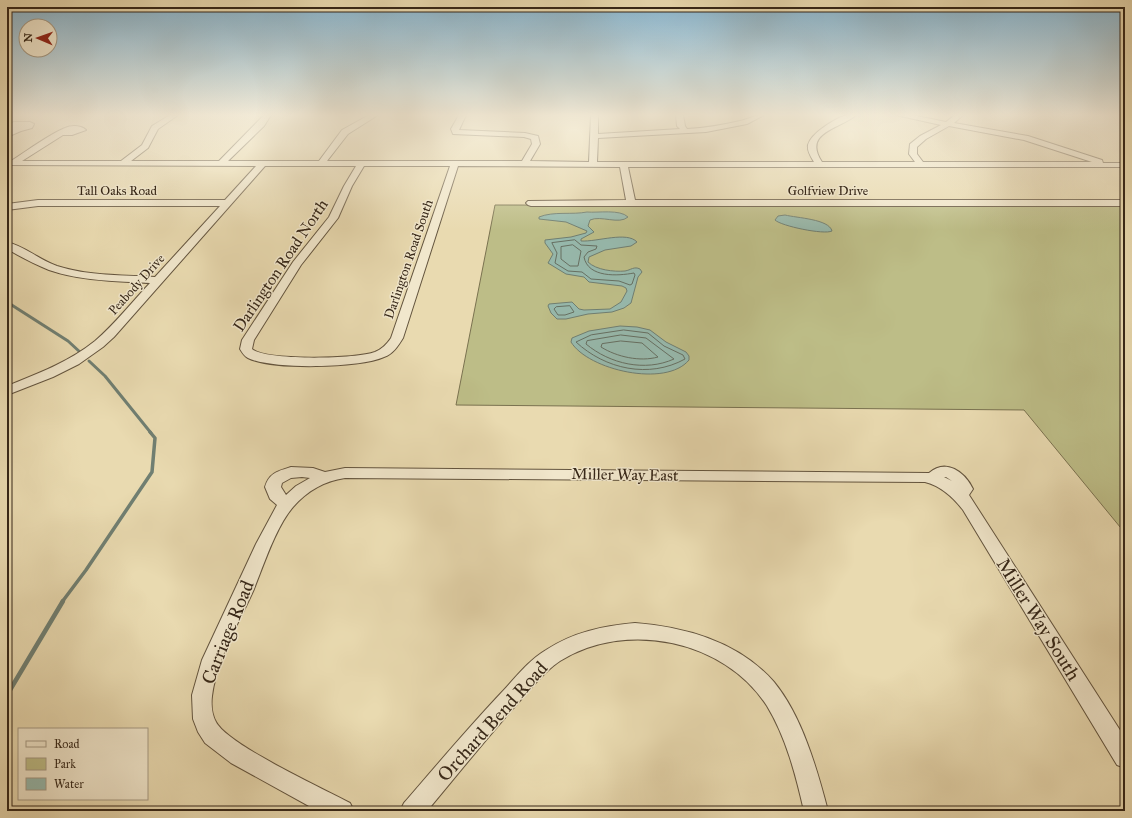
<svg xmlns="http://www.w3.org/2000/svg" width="1132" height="818" font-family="'IM FELL Great Primer',serif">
<rect width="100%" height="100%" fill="#e9dab0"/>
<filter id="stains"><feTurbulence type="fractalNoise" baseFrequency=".005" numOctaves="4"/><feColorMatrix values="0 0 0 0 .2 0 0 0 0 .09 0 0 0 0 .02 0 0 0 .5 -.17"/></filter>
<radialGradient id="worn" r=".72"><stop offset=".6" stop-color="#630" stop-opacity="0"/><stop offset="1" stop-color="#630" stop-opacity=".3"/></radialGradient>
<polygon fill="#bdbd87" stroke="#7a7250" points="495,205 1125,206 1125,533 1024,410 456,405"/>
<g fill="#97baae" stroke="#707f72">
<path d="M587 212C598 213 620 209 628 217 619 225 601 215 590 220L588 226 594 232 581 239V241C597 242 627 231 637 242L631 246 605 250 589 257 588 262C596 270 614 272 625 271 631 270 634 266 640 269L642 272 638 277 631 303 624 308 612 312 588 314 566 319H557L551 313 548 306 549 304 572 302 579 309 584 310 610 309 621 302 627 291 626 288 622 286 589 282 584 277 566 274 548 263 553 254 545 243V240L571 237 586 233 587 231 566 222 539 219V217C554 211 572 215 587 212Z"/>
<path d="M785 215C797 218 829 219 832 231 824 235 781 226 775 220L778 216Z"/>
<path d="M620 326 637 327 650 330 666 342 686 352 689 356V360C666 388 588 370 571 342L572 338 589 331Z"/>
</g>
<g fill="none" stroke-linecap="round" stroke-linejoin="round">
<g stroke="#667063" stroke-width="1">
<path d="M575 240 581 245 597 246 596 249 588 252 584 257C588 278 618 276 634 273L635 275 632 284 630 285 619 281 591 279 582 272 568 271 555 263 557 253 552 243Z"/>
<polygon points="573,245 581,251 578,266 570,266 561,259 561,247"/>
<polygon points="570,306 574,312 565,315 558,315 554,309 556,307"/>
<path d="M624 330 648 333 664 346 683 355 685 359C649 379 605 369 576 342L591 335Z"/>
<path d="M621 335 646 338 674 359C645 372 610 364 586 344L587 341Z"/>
<path d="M621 341 642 343 658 357C640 362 617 357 601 347L602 344Z"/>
</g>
<g stroke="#707f72" stroke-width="3">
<polyline points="7,302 68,341 81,353"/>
<polyline points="89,361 105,376 151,433"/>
</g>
<polyline stroke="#707f72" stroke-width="3.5" points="62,602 86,570 152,472 155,438 150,432"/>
<polyline stroke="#707f72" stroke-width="4.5" points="7,695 63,601"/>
<defs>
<g id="minor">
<path d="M170 115H178L158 129 148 148 131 161H219L264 115H271L264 126 228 161H319L342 130 369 115H378L348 134 327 161H522L532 144 531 139 524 137 453 134 451 129 459 115H466L459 130 525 133 538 136 540 144 530 161 589 162 591 115H598V134L680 129 677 126 676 115H683L685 126 687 129C705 128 723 125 740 121 749 119 755 115 764 115L747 124 706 132 598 138 597 162H814C811 157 807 151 808 145 811 133 836 118 847 115 850 115 853 115 856 115 840 129 802 132 822 162H915L909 154 910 144 920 136 941 125 896 115H912L946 122 955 115H963L954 123 1028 136 1102 160 1103 163H1125V167H628L635 200H1125V206H531L528 205 526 203 528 201 626 200 620 167 458 166 403 338C398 346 393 354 384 357 360 368 272 370 248 358 244 356 242 352 240 349L242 340 293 262 329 217 344 186 356 166H265L114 337 103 347 79 364 53 377 7 395V386C37 374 69 362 95 341 115 324 132 302 150 283 116 281 81 281 49 270 34 264 21 257 7 249V242C24 246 40 260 57 266 88 276 123 275 155 277L220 206H38L7 210V204L38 200H225L256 166 7 165V161H11C27 151 48 135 65 128 71 125 81 125 86 130L72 135H63L22 161H121L142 145 152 126ZM949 126 1024 140 1092 162H923L917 154V147L926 139ZM364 166H450L391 338C387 344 382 349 375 352 357 359 266 361 252 349L254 340 301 265 338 218 352 186Z"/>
<polygon points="14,122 30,122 34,124 32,128 21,131 7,137 7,132 9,131 7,130 7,125"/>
<path d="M291 467 313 468 325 472 345 468 929 473C946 458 965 472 973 489L969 495 1125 738V768L1117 765 963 510C953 497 941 486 925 482L345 478C324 481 307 491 293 507 276 527 264 564 254 589 239 623 217 658 212 696 211 704 212 715 216 722 228 745 324 789 350 803L354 811H318L231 763 205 743 198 732 193 719 192 695 202 660 256 544 277 505 270 499 265 487C269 473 278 471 291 467ZM302 477 310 478 296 486 286 495 281 487 282 483 291 478ZM944 477H946L952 481Z"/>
<path d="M635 623C686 627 739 642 774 682 802 716 817 769 828 811H804C796 776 786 737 767 706 724 639 625 620 560 661 543 672 530 690 517 704 486 739 457 775 427 811H400L404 803C436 766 468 728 502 692 516 677 529 660 546 650 574 632 602 626 635 623Z"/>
</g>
</defs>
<use href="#minor" stroke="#63543e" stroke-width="2"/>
<use href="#minor" fill="#f1e7cc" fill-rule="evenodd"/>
</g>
<linearGradient id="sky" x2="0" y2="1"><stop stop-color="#87b6d1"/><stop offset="0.5" stop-color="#f5eedb"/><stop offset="1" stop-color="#f5eedb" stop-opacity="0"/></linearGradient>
<rect width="1132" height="230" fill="url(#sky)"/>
<g text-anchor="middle" stroke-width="3" stroke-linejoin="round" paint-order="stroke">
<g font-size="13" fill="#362718" stroke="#f1e7cc">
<text x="117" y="195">Tall Oaks Road</text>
<text x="828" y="195">Golfview Drive</text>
<text transform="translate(408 259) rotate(-71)" y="5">Darlington Road South</text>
<text transform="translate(136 284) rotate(-48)" y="5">Peabody Drive</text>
</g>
<g font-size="16" fill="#362718" stroke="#f1e7cc">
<text transform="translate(280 265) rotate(-56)" y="6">Darlington Road North</text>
<text transform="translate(625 474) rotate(1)" y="6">Miller Way East</text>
</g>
<g font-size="19" fill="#362718" stroke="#f1e7cc">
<text transform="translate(1039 619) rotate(58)" y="7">Miller Way South</text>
<text transform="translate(227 632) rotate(-68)" y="7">Carriage Road</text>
<text transform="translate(492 721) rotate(-48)" y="7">Orchard Bend Road</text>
</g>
</g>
<rect width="1132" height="818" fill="none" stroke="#e9dab0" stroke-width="24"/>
<rect x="8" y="8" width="1116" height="802" fill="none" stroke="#362718" stroke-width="2"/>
<rect x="12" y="12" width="1108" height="794" fill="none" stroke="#362718"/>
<rect x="18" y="728" width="130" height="72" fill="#f1e7cc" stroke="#a69a84"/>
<rect x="26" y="741" width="20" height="6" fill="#f1e7cc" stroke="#a69a84"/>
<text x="54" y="748" font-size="12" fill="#362718">Road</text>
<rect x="26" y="758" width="20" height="12" fill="#bdbd87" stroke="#a69a84"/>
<text x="54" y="768" font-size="12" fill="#362718">Park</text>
<rect x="26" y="778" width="20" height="12" fill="#97baae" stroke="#a69a84"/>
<text x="54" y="788" font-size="12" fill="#362718">Water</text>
<g transform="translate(38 38) rotate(272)"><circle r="19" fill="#f1e7cc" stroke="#a69a84"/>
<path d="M0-3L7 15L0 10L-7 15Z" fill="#8f2418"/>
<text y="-6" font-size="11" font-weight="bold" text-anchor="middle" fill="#362718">N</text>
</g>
<rect width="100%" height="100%" filter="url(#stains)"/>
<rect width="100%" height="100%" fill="url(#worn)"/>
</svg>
